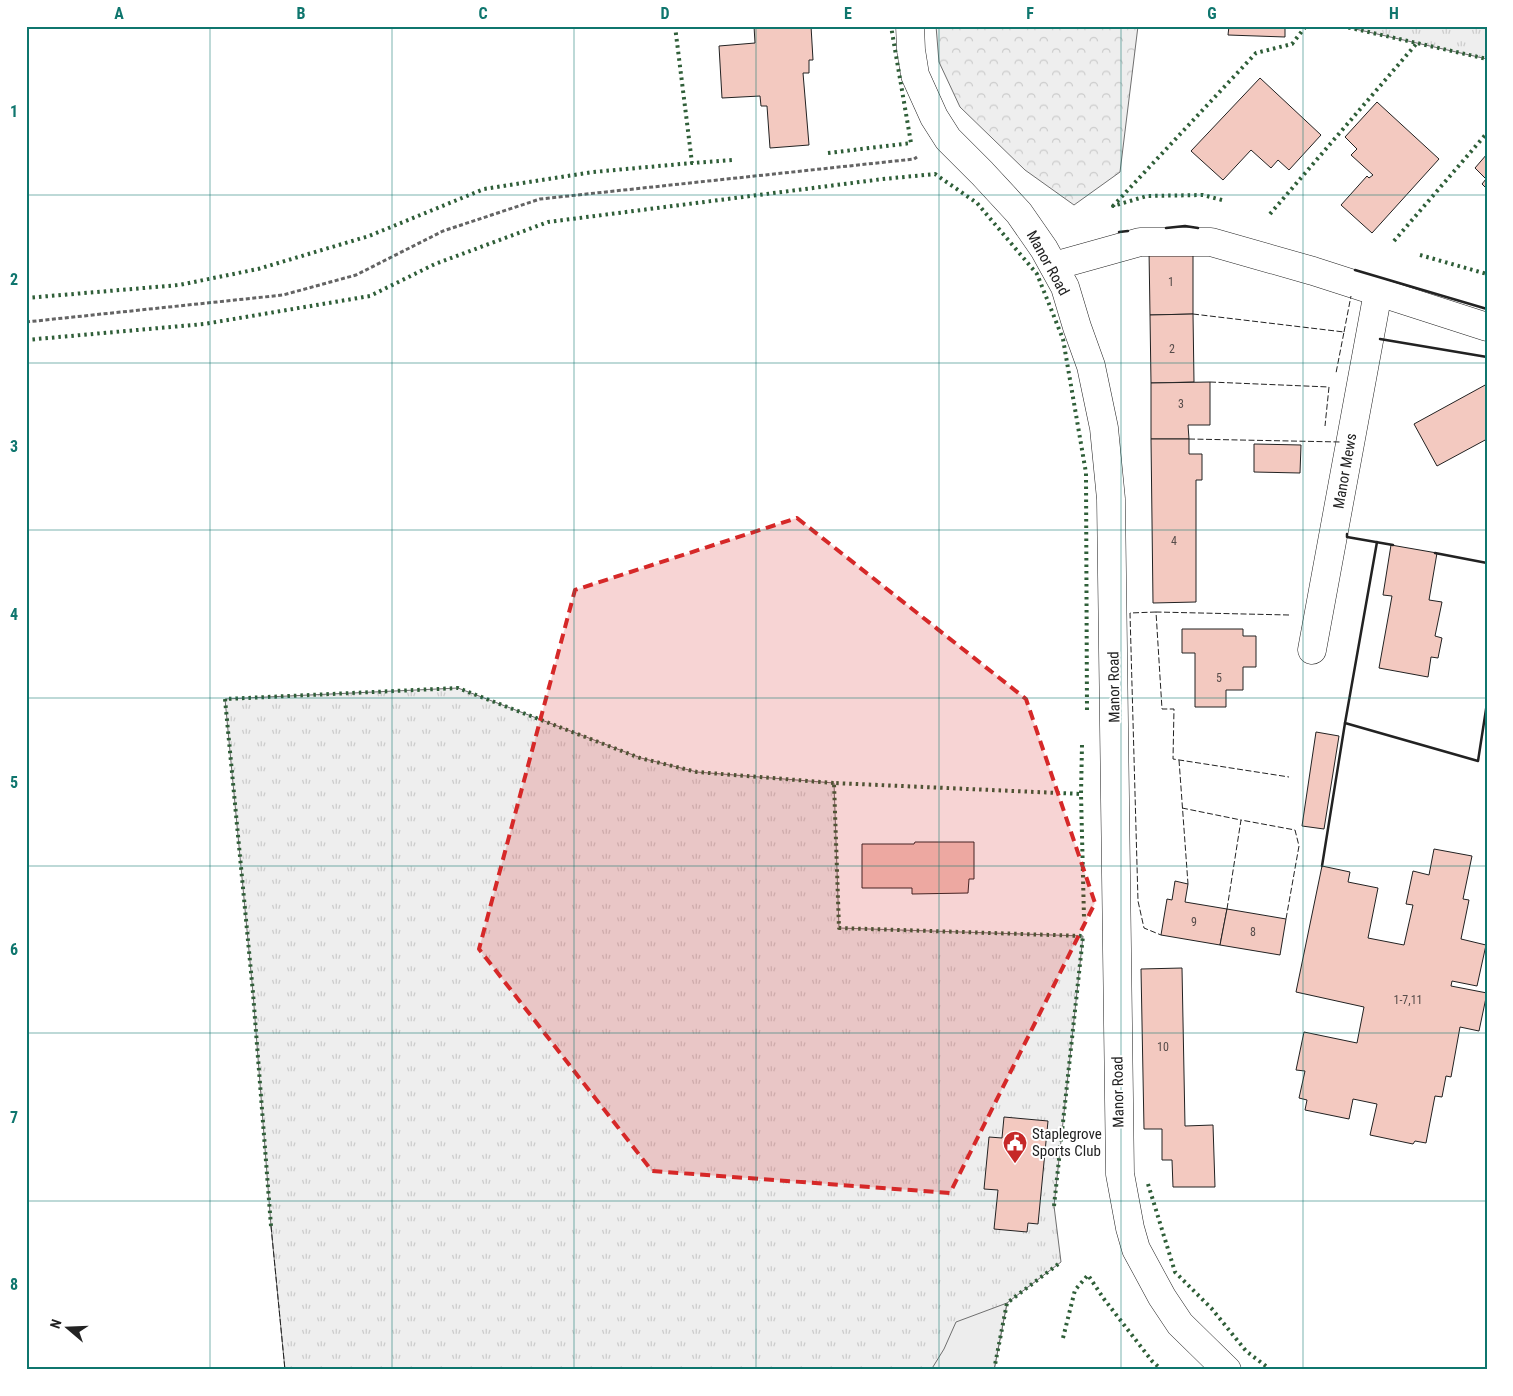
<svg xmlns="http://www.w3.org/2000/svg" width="1513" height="1396" font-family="'Roboto Condensed',sans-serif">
<defs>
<pattern id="forest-crowns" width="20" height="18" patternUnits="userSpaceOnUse" patternTransform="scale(1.25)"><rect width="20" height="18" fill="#eee"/><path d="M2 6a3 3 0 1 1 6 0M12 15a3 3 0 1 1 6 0" fill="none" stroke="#ccc"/></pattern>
<pattern id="park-tufts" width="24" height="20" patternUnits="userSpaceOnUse" patternTransform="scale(1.25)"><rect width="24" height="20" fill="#eee"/><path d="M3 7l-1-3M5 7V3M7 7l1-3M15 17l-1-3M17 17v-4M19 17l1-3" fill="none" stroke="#ccc"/></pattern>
</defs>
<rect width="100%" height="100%" fill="#fff"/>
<polygon fill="url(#forest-crowns)" stroke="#6f6f6f" points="936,26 1138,26 1120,172 1074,205 1025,170 960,107 939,62"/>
<g fill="url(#park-tufts)" stroke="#6f6f6f">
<polygon points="1342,26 1487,26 1487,59"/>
<polygon points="458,688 641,758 697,772 834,783 839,928 1083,936 1054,1206 1061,1262 1007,1303 994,1370 285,1370 271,1226 253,993 225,699"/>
</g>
<polygon fill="#ededed" stroke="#6f6f6f" points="1007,1303 994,1370 931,1370 944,1349 956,1322"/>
<g fill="#f3c9c0" stroke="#222">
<polygon points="754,26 811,26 813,60 809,60 809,73 803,73 809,145 770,148 767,106 761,106 760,96 722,98 719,46 755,43"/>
<polygon points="1229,26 1285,26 1285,37 1228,35"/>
<polygon points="1260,78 1321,135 1289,170 1278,160 1271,168 1251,150 1223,180 1191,151"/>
<polygon points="1377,102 1439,159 1372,233 1341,205 1367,176 1369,178 1373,175 1351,155 1357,149 1345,137"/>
<polygon points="1487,154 1487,189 1482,184 1486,179 1475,168"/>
<polygon points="1149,249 1193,249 1193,314 1150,315"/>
<polygon points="1193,314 1194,382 1151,383 1150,315"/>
<polygon points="1210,382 1210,425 1188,425 1189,439 1151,439 1151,383"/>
<polygon points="1487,384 1487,439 1437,466 1414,424"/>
<polygon points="1151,439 1189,439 1189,454 1202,454 1202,480 1196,480 1196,602 1153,603"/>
<polygon points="1254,444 1301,445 1300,473 1254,472"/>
<polygon points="1391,545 1437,553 1429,600 1442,602 1435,636 1442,638 1438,658 1431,657 1428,677 1379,668 1392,596 1383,595"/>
<polygon points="1182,629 1243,629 1243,636 1256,636 1256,667 1243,667 1243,690 1226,690 1226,707 1195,707 1195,653 1182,653"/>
<polygon points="1316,732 1339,736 1324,829 1302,826"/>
<polygon points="915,842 974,842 974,879 969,879 968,893 912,894 912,888 862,888 862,844 914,844"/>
<polygon points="1434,849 1472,856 1463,899 1469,900 1461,939 1486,945 1477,986 1452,981 1451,986 1487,993 1479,1031 1460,1027 1451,1077 1446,1076 1442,1097 1435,1096 1426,1143 1415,1141 1413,1144 1370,1135 1377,1104 1353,1099 1349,1119 1305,1110 1307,1100 1299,1098 1305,1071 1296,1070 1304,1032 1357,1043 1364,1007 1296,992 1322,866 1350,872 1348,882 1378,888 1368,938 1404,945 1413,905 1406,904 1413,871 1429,875"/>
<polygon points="1175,881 1188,884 1185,902 1227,909 1220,945 1161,935 1167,899 1172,900"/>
<polygon points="1227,909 1286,919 1280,955 1220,945"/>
<polygon points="1182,968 1185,1126 1213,1125 1215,1187 1173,1187 1172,1160 1162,1160 1162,1129 1144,1129 1141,969"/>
<polygon points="1004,1117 1048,1121 1038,1224 1028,1223 1027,1232 994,1229 998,1190 984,1189 989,1137 1002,1138"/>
</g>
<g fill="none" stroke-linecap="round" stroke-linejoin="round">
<defs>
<g id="minor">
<polyline points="910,26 911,50 915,75 934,117 948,139 982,173 1019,213 1044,249 1065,287 1077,327 1091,366 1104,428 1111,499 1120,1174 1130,1228 1136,1249 1162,1297 1180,1324 1227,1370"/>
<polyline points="1054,266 1140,242 1211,242 1313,271 1487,327"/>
<polyline points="1312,650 1378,292"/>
</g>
</defs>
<use href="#minor" stroke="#222" stroke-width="29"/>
<polyline stroke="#646464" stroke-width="3" stroke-dasharray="4 2.5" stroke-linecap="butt" points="26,322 283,295 356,275 443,231 540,199 914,159 917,157"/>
<use href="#minor" stroke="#fff" stroke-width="28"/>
<g stroke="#2f5e38" stroke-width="4" stroke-dasharray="2.5 4" stroke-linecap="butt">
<polyline points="675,26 692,163 732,160"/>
<polyline points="1342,26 1487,59"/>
<polyline points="828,153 911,143 891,26"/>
<polyline points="1222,200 1203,195 1147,196 1113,206 1256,53 1292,44 1306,26"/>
<polyline points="1270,214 1417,43"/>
<polyline points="1394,241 1487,133"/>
<polyline points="1420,255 1487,274"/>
<polyline points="26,298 179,285 258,269 369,236 484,189 593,172 692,163"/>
<polyline points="26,340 204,324 370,296 435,264 548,222 883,179 935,174 977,203 1037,274 1063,339 1086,473 1087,713"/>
<polyline points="1082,745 1081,794 1084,918"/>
<polyline points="1148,1184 1175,1272 1212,1309 1246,1351 1271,1370"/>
<polyline points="1054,1206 1083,936 839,928 834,783 1081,794"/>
<polyline points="271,1226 253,993 225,699 458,688 640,758 697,772 834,783"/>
<polyline points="1063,1338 1075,1290 1088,1275 1104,1299 1152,1361 1162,1370"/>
<polyline points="994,1370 1007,1303 1061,1262"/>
</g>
<g stroke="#222" stroke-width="1" stroke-dasharray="6 2.5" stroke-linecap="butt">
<polyline points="1193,314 1344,332 1336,373"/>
<polyline points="1344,332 1351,296"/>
<polyline points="1210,382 1329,387 1325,426"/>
<polyline points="1189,439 1341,442"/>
<polyline points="1156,612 1130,613 1138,901 1144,928 1161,935"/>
<polyline points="1289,615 1156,612 1162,709 1174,709 1173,759 1289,777"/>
<polyline points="1179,760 1188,884"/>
<polyline points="1182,808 1241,820"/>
<polyline points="1227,909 1241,820 1295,830 1299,846 1286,919"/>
<polyline points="271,1226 285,1370"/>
</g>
<g stroke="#222" stroke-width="2.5">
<polyline points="1166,228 1185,226 1198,228"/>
<polyline points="1119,232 1128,231"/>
<polyline points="1355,270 1487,309"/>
<polyline points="1380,339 1487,357"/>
<polyline points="1347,534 1347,537 1393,545"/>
<polyline points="1377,542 1345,723 1478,761 1487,703"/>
<polyline points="1435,553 1487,563"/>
<polyline points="1322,866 1345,723"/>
</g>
</g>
<path fill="#d62828" fill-opacity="0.2" stroke="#d62828" stroke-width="4" stroke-dasharray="10 6" stroke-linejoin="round" d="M797 518 1026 699 1095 903 950 1193 652 1171 479 949 575 590Z"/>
<path fill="none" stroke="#0f766e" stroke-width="1" stroke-opacity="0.55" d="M210 26V1370M392 26V1370M574 26V1370M756 26V1370M939 26V1370M1121 26V1370M1303 26V1370M26 195H1487M26 363H1487M26 530H1487M26 698H1487M26 866H1487M26 1033H1487M26 1201H1487"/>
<defs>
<symbol id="civic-pin" viewBox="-11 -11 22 30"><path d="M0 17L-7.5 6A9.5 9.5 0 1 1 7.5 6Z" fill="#c62828" stroke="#fff"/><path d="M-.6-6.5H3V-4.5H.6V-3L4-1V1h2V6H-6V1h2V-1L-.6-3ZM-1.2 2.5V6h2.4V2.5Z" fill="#fff"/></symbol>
</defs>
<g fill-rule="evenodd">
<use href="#civic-pin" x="1001" y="1129" width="28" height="38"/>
</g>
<g text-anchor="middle" stroke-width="4" stroke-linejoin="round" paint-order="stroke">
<g font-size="12" fill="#564c4a">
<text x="1171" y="286">1</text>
<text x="1172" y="353">2</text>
<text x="1181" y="408">3</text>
<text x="1174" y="545">4</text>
<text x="1219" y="682">5</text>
<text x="1194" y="926">9</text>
<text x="1253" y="936">8</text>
<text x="1408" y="1004">1-7,11</text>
<text x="1163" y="1051">10</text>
</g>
<g font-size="15" fill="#222" stroke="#fff">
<text transform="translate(1048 263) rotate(61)" y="5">Manor Road</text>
<text transform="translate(1345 471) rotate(-80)" y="5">Manor Mews</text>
<text transform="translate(1114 687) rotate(-91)" y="5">Manor Road</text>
<text transform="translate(1118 1092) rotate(-91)" y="5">Manor Road</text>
</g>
<g font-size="15" fill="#222" stroke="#fff" text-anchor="start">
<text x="1032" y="1139">Staplegrove<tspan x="1032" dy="17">Sports Club</tspan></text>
</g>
</g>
<rect width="1513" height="1396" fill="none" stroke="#ffffff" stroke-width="55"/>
<g transform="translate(68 1328) rotate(289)" stroke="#ffffff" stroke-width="4" paint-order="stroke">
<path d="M0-4L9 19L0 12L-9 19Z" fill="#222222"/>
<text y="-8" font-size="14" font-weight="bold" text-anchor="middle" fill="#222222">N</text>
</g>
<rect x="28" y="28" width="1458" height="1340" fill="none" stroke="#0f766e" stroke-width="2"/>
<g font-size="16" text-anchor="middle" font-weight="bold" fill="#0f766e">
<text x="119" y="19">A</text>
<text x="301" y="19">B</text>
<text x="483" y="19">C</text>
<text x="665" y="19">D</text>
<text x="848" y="19">E</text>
<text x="1030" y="19">F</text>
<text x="1212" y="19">G</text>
<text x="1394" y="19">H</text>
<text x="14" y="117">1</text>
<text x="14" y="285">2</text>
<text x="14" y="452">3</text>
<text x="14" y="620">4</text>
<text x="14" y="788">5</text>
<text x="14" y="955">6</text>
<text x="14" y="1123">7</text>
<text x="14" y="1290">8</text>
</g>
</svg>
